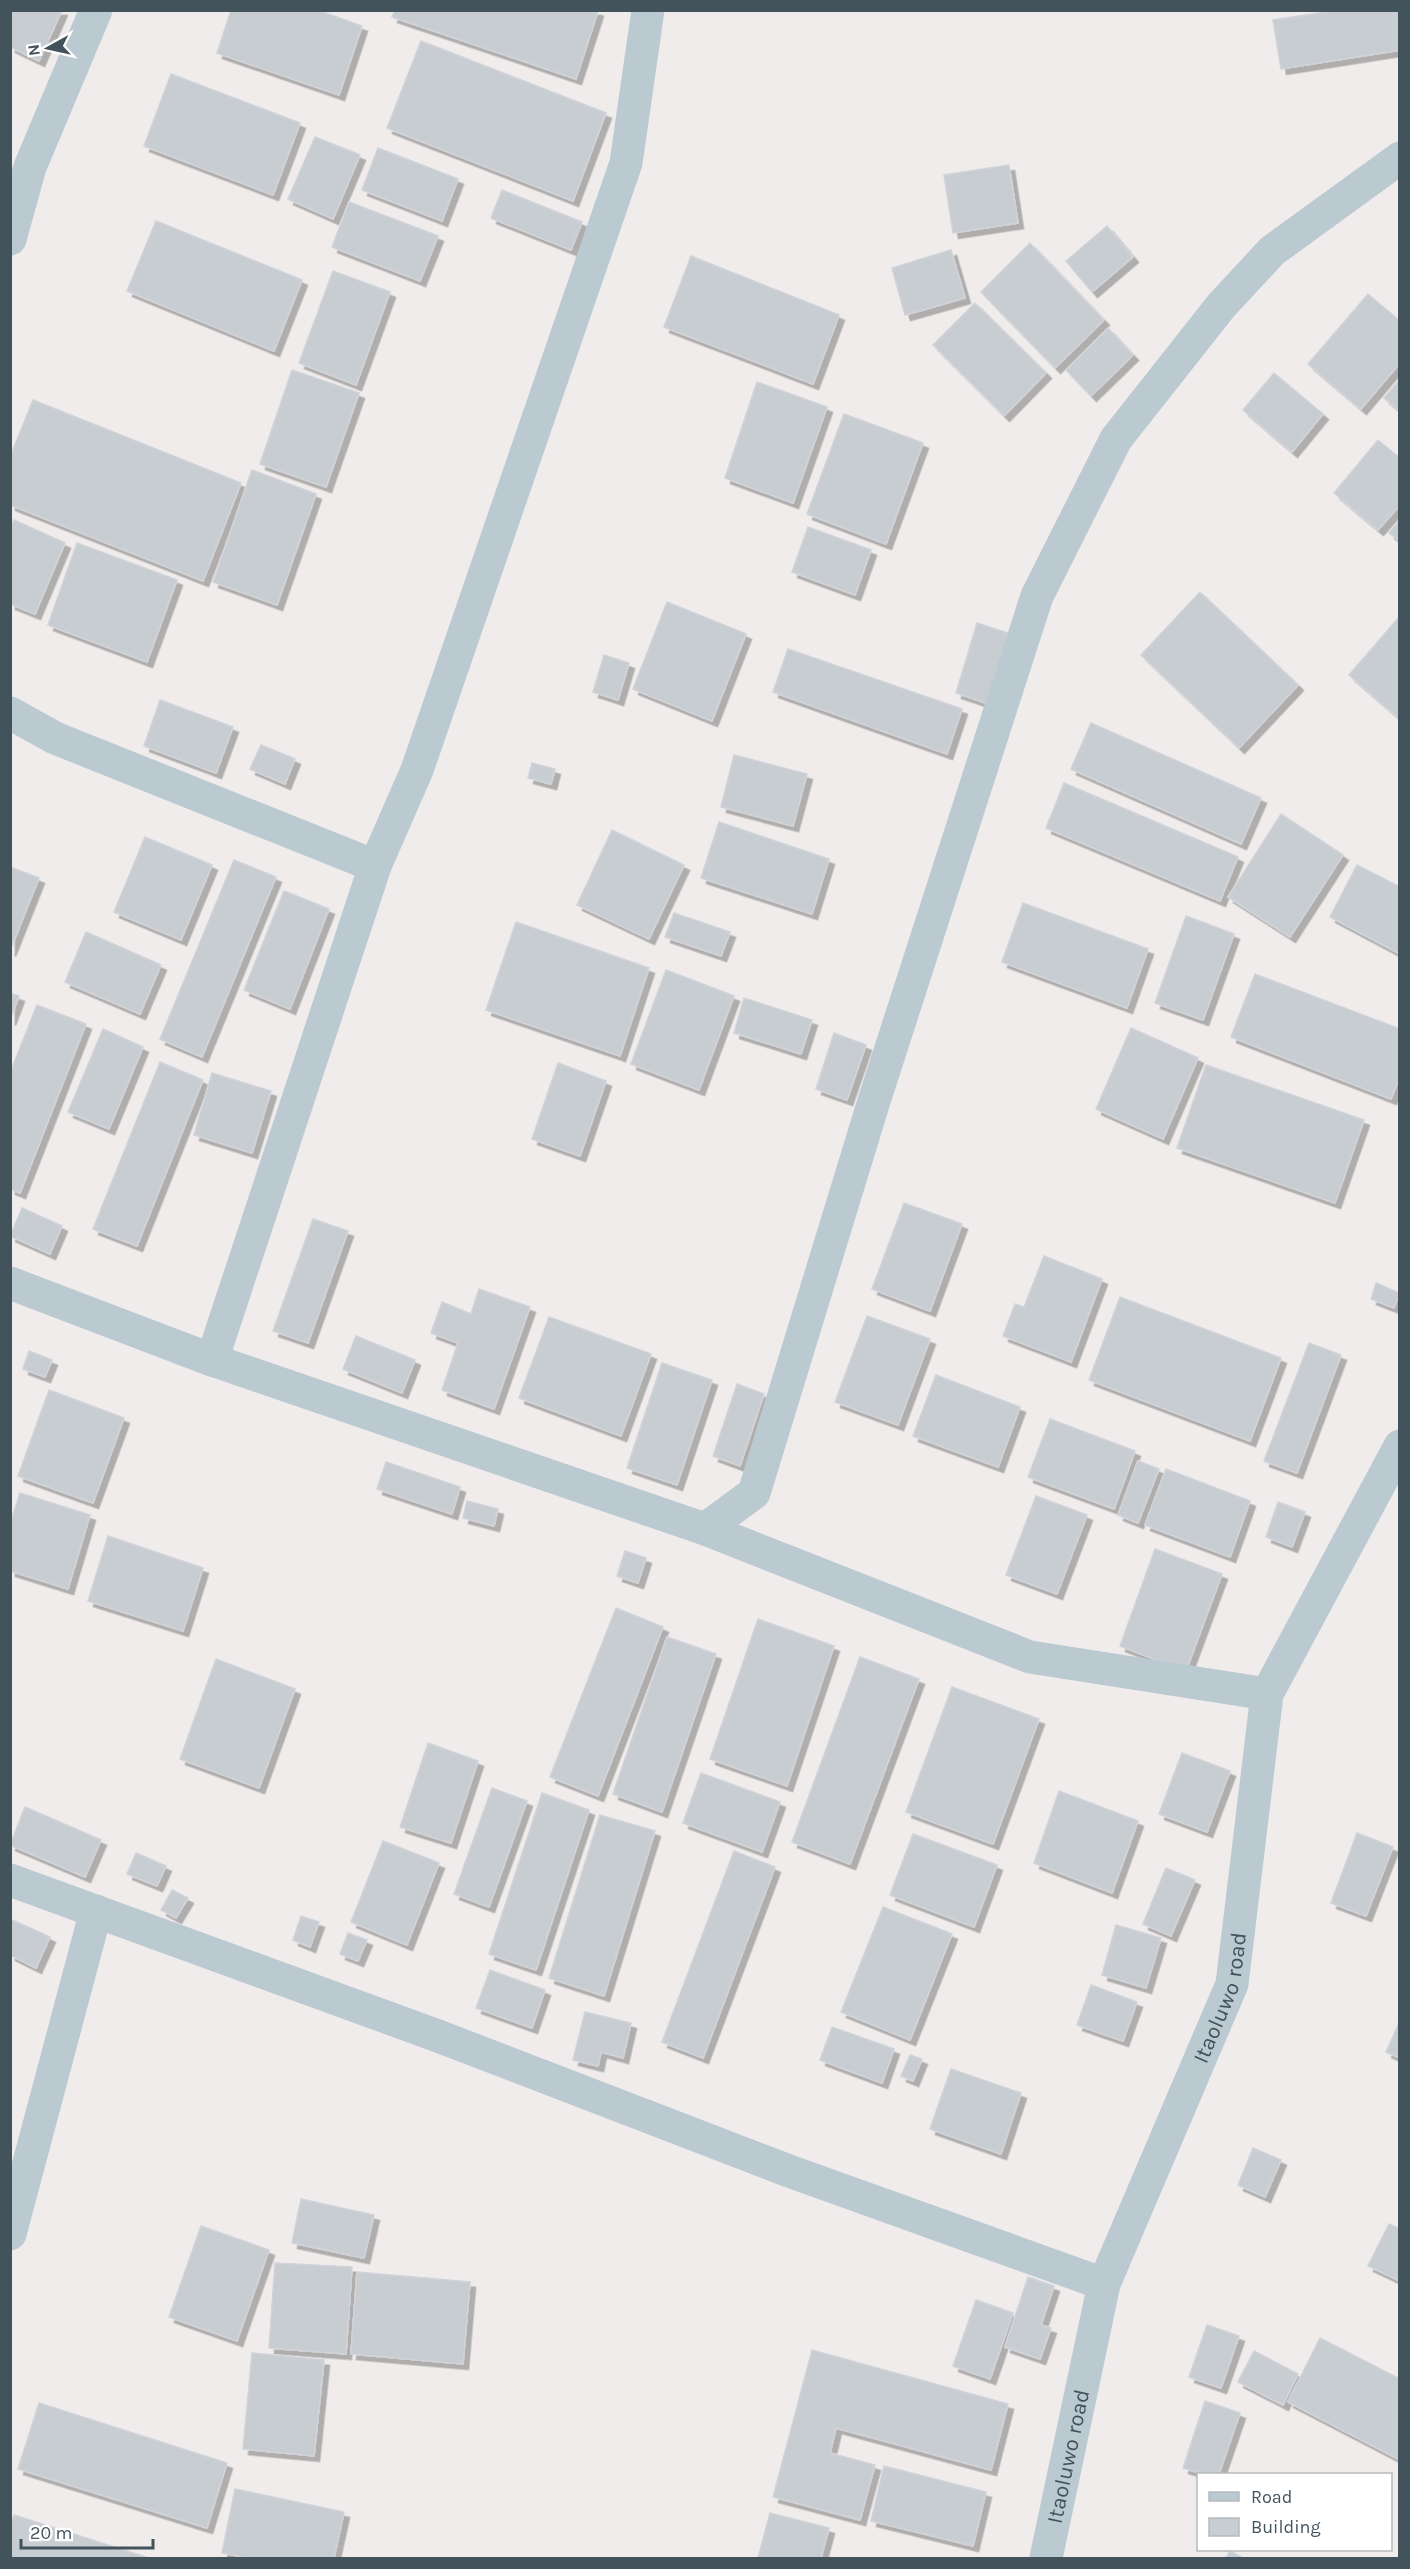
<svg xmlns="http://www.w3.org/2000/svg" width="1410" height="2569" font-family="Karla,sans-serif">
<defs>
<filter id="shadow"><feDropShadow dx="5.5" dy="5.5" stdDeviation="0" flood-color="#0004"/></filter>
</defs>
<rect width="100%" height="100%" fill="#f0ecec"/>
<g fill="#c8cdd2" stroke="#d0d3d9" stroke-width="1.5" filter="url(#shadow)">
<polygon points="10,10 62,10 39,61 10,47"/>
<polygon points="231,10 317,10 362,26 339,95 217,53"/>
<polygon points="395,10 596,10 598,11 576,79 392,17"/>
<polygon points="1339,10 1400,10 1400,50 1281,69 1273,20"/>
<polygon points="421,41 606,113 573,201 387,128"/>
<polygon points="171,74 300,123 273,195 144,146"/>
<polygon points="315,137 360,155 333,219 288,199"/>
<polygon points="378,148 458,179 442,221 362,190"/>
<polygon points="1009,165 1018,223 953,233 944,175"/>
<polygon points="502,190 582,222 571,250 491,218"/>
<polygon points="349,202 438,236 420,281 332,247"/>
<polygon points="156,221 302,280 274,351 127,291"/>
<polygon points="1107,226 1133,257 1092,292 1066,261"/>
<polygon points="1030,243 1104,320 1055,368 981,292"/>
<polygon points="951,250 965,298 905,315 892,268"/>
<polygon points="691,256 839,315 813,384 664,327"/>
<polygon points="333,271 390,292 356,385 299,363"/>
<polygon points="1368,294 1400,321 1400,363 1361,409 1308,364"/>
<polygon points="975,303 1046,373 1004,416 933,345"/>
<polygon points="1108,328 1133,355 1091,396 1066,370"/>
<polygon points="292,370 359,393 326,487 260,464"/>
<polygon points="1274,373 1323,414 1292,452 1243,410"/>
<polygon points="1400,379 1400,411 1384,398"/>
<polygon points="757,382 827,407 793,503 725,478"/>
<polygon points="33,400 241,483 203,581 10,505 10,457"/>
<polygon points="844,414 923,443 886,544 807,514"/>
<polygon points="1378,440 1400,458 1400,505 1378,530 1334,493"/>
<polygon points="252,470 316,494 277,605 213,582"/>
<polygon points="14,520 65,543 35,614 10,604 10,528"/>
<polygon points="1400,520 1400,541 1389,533"/>
<polygon points="808,527 871,550 855,595 792,572"/>
<polygon points="77,543 177,580 147,662 48,625"/>
<polygon points="1200,592 1298,685 1239,748 1141,655"/>
<polygon points="667,602 746,634 712,721 633,689"/>
<polygon points="1400,616 1400,719 1349,675"/>
<polygon points="977,623 1008,633 986,703 956,693"/>
<polygon points="788,649 962,709 947,754 773,692"/>
<polygon points="604,655 629,663 618,700 593,692"/>
<polygon points="160,700 233,727 216,773 144,746"/>
<polygon points="1091,723 1261,798 1241,844 1071,769"/>
<polygon points="261,745 295,759 285,784 250,769"/>
<polygon points="734,755 807,774 793,826 721,807"/>
<polygon points="532,763 555,769 551,784 528,778"/>
<polygon points="1064,783 1238,857 1220,901 1046,828"/>
<polygon points="1281,814 1343,855 1290,937 1228,897"/>
<polygon points="719,822 829,859 812,914 701,878"/>
<polygon points="612,830 684,865 649,939 577,905"/>
<polygon points="145,837 212,865 181,940 114,912"/>
<polygon points="234,860 276,877 202,1057 160,1039"/>
<polygon points="1357,865 1400,887 1400,954 1330,917"/>
<polygon points="10,867 39,878 10,951"/>
<polygon points="284,891 329,909 290,1009 244,990"/>
<polygon points="1023,903 1148,949 1127,1008 1002,962"/>
<polygon points="674,913 730,932 721,956 665,937"/>
<polygon points="1186,916 1234,934 1203,1020 1155,1003"/>
<polygon points="516,922 649,968 620,1056 486,1010"/>
<polygon points="86,932 161,965 140,1014 65,982"/>
<polygon points="666,970 734,996 699,1090 631,1064"/>
<polygon points="1255,974 1400,1029 1400,1076 1391,1099 1231,1037"/>
<polygon points="10,993 19,996 10,1020"/>
<polygon points="744,998 812,1020 801,1054 734,1033"/>
<polygon points="37,1005 86,1024 20,1193 10,1189 10,1073"/>
<polygon points="1131,1028 1198,1058 1163,1139 1096,1109"/>
<polygon points="103,1029 143,1047 109,1129 68,1112"/>
<polygon points="834,1033 866,1045 847,1100 816,1089"/>
<polygon points="160,1062 203,1080 137,1246 93,1229"/>
<polygon points="558,1063 606,1081 580,1156 532,1139"/>
<polygon points="1206,1065 1364,1120 1335,1203 1177,1148"/>
<polygon points="212,1073 271,1091 252,1153 194,1135"/>
<polygon points="904,1203 962,1224 930,1311 872,1289"/>
<polygon points="22,1208 62,1226 50,1254 10,1236"/>
<polygon points="313,1219 348,1231 308,1343 273,1331"/>
<polygon points="1044,1256 1102,1279 1071,1362 1003,1336 1015,1304 1024,1307"/>
<polygon points="1376,1283 1399,1293 1394,1308 1371,1299"/>
<polygon points="479,1289 530,1307 494,1409 442,1390 458,1343 431,1333 442,1302 471,1314"/>
<polygon points="1120,1297 1281,1358 1250,1441 1089,1380"/>
<polygon points="867,1316 930,1339 898,1425 835,1402"/>
<polygon points="549,1317 651,1354 621,1436 519,1398"/>
<polygon points="356,1336 415,1360 402,1393 343,1369"/>
<polygon points="1309,1343 1341,1355 1297,1473 1264,1461"/>
<polygon points="29,1351 52,1360 45,1377 23,1369"/>
<polygon points="662,1363 712,1380 677,1485 627,1468"/>
<polygon points="936,1375 1020,1407 998,1467 913,1436"/>
<polygon points="737,1384 764,1394 740,1466 713,1456"/>
<polygon points="49,1390 124,1418 93,1503 18,1476"/>
<polygon points="1050,1419 1135,1451 1114,1509 1028,1477"/>
<polygon points="1138,1461 1159,1469 1138,1523 1118,1515"/>
<polygon points="386,1462 460,1487 452,1514 377,1489"/>
<polygon points="1166,1469 1250,1501 1230,1557 1145,1525"/>
<polygon points="20,1493 90,1515 68,1589 10,1571 10,1524"/>
<polygon points="1036,1496 1087,1515 1057,1594 1006,1575"/>
<polygon points="467,1501 498,1509 494,1526 463,1518"/>
<polygon points="1278,1502 1305,1512 1292,1547 1266,1537"/>
<polygon points="108,1536 203,1568 183,1631 88,1601"/>
<polygon points="1155,1549 1222,1574 1186,1671 1120,1646"/>
<polygon points="625,1551 646,1558 638,1583 617,1576"/>
<polygon points="616,1608 663,1627 598,1796 550,1777"/>
<polygon points="758,1619 834,1646 787,1786 710,1759"/>
<polygon points="667,1637 716,1654 662,1812 613,1794"/>
<polygon points="860,1657 919,1679 850,1864 792,1842"/>
<polygon points="216,1659 295,1689 259,1788 180,1759"/>
<polygon points="952,1687 1039,1719 993,1844 906,1812"/>
<polygon points="428,1743 478,1761 451,1843 400,1827"/>
<polygon points="1182,1753 1230,1771 1207,1832 1159,1814"/>
<polygon points="701,1773 780,1802 762,1852 683,1823"/>
<polygon points="492,1788 527,1801 489,1907 454,1894"/>
<polygon points="1059,1791 1138,1821 1112,1893 1034,1863"/>
<polygon points="542,1793 589,1810 536,1970 489,1954"/>
<polygon points="25,1807 101,1840 85,1877 10,1845"/>
<polygon points="600,1815 655,1831 604,1996 549,1978"/>
<polygon points="1357,1833 1393,1847 1366,1916 1331,1903"/>
<polygon points="913,1834 997,1865 974,1927 890,1895"/>
<polygon points="383,1841 439,1863 407,1945 351,1922"/>
<polygon points="734,1851 775,1867 703,2058 662,2042"/>
<polygon points="136,1853 166,1866 157,1886 127,1874"/>
<polygon points="1166,1868 1195,1880 1171,1936 1143,1924"/>
<polygon points="172,1890 188,1898 176,1918 161,1910"/>
<polygon points="883,1907 952,1934 910,2040 841,2012"/>
<polygon points="301,1916 319,1922 310,1947 293,1940"/>
<polygon points="10,1919 50,1937 36,1968 10,1955"/>
<polygon points="1116,1925 1161,1938 1146,1988 1102,1975"/>
<polygon points="348,1933 367,1940 358,1961 340,1954"/>
<polygon points="490,1970 545,1990 532,2028 476,2008"/>
<polygon points="1091,1985 1137,2002 1123,2041 1077,2025"/>
<polygon points="585,2012 631,2023 623,2058 601,2052 598,2066 573,2060"/>
<polygon points="1400,2021 1400,2058 1386,2052"/>
<polygon points="832,2027 894,2049 882,2083 820,2060"/>
<polygon points="910,2055 922,2059 913,2081 901,2076"/>
<polygon points="951,2069 1021,2093 1001,2154 930,2129"/>
<polygon points="1253,2148 1281,2160 1265,2197 1238,2185"/>
<polygon points="301,2199 374,2215 364,2258 292,2243"/>
<polygon points="1389,2224 1400,2229 1400,2281 1368,2266"/>
<polygon points="201,2226 269,2250 237,2341 169,2317"/>
<polygon points="275,2263 352,2267 346,2354 269,2348"/>
<polygon points="357,2272 470,2282 463,2364 351,2354"/>
<polygon points="1028,2277 1054,2286 1041,2325 1051,2328 1040,2359 1005,2347"/>
<polygon points="976,2300 1013,2313 990,2379 953,2366"/>
<polygon points="1207,2325 1239,2336 1221,2388 1189,2377"/>
<polygon points="1320,2338 1400,2379 1400,2460 1288,2402"/>
<polygon points="812,2350 1008,2404 991,2470 836,2428 830,2453 875,2465 860,2520 773,2497"/>
<polygon points="1254,2351 1298,2374 1283,2405 1238,2382"/>
<polygon points="252,2353 324,2360 314,2456 243,2449"/>
<polygon points="1205,2401 1240,2413 1219,2474 1203,2474 1183,2468"/>
<polygon points="39,2403 227,2463 207,2528 18,2469"/>
<polygon points="884,2466 986,2492 973,2546 871,2521"/>
<polygon points="235,2489 344,2512 334,2558 249,2558 222,2553"/>
<polygon points="770,2513 829,2528 821,2558 758,2558"/>
<polygon points="14,2515 149,2558 10,2558 10,2527"/>
<polygon points="1230,2551 1243,2558 1226,2558"/>
</g>
<g fill="none" stroke-linecap="round" stroke-linejoin="round">
<g stroke="#bbc9d1" stroke-width="33">
<polyline points="10,239 30,167 96,10"/>
<polyline points="10,713 55,738 375,866"/>
<polyline points="10,1283 212,1360 705,1529 1030,1657 1267,1694"/>
<polyline points="212,1360 375,866 417,770 626,163 648,10"/>
<polyline points="705,1529 754,1493 874,1101 1037,596 1116,439 1221,306 1272,251 1400,158"/>
<polyline points="10,1880 438,2036 789,2171 1104,2284"/>
<polyline points="10,2234 96,1911"/>
</g>
<path stroke="#bbc9d1" stroke-width="33" id="s1" d="M1046 2558 1104 2284 1232 1984 1267 1694 1400 1446"/>
</g>
<g text-anchor="middle" stroke-width="4.5" stroke-linejoin="round" paint-order="stroke">
<g font-size="22" fill="#43535c" stroke="#fff">
<text dy="8" stroke="none"><textPath href="#s1" startOffset="590">Itaoluwo road</textPath></text>
<text dy="8" stroke="none"><textPath href="#s1" startOffset="104">Itaoluwo road</textPath></text>
</g>
</g>
<rect width="1410" height="2569" fill="none" stroke="#43535c" stroke-width="24"/>
<rect x="1197" y="2473" width="195" height="78" fill="#ffffff" stroke="#b4babe" stroke-width="1.5"/>
<rect x="1209" y="2492" width="30" height="9" fill="#bbc9d1" stroke="#b4babe" stroke-width="1.5"/>
<text x="1251" y="2503" font-size="18" fill="#43535c">Road</text>
<rect x="1209" y="2518" width="30" height="18" fill="#c8cdd2" stroke="#b4babe" stroke-width="1.5"/>
<text x="1251" y="2533" font-size="18" fill="#43535c">Building</text>
<g transform="translate(48 48) rotate(262)" stroke="#ffffff" stroke-width="4.5" paint-order="stroke">
<path d="M0-4.5L10 22L0 15L-10 22Z" fill="#43535c"/>
<text y="-9" font-size="16" font-weight="bold" text-anchor="middle" fill="#43535c">N</text>
</g>
<path d="M21 2539v9h132v-9" fill="none" stroke="#43535c" stroke-width="3"/>
<text x="30" y="2539" font-size="18" fill="#43535c" stroke="#ffffff" stroke-width="4.5" paint-order="stroke">20 m</text>
</svg>
